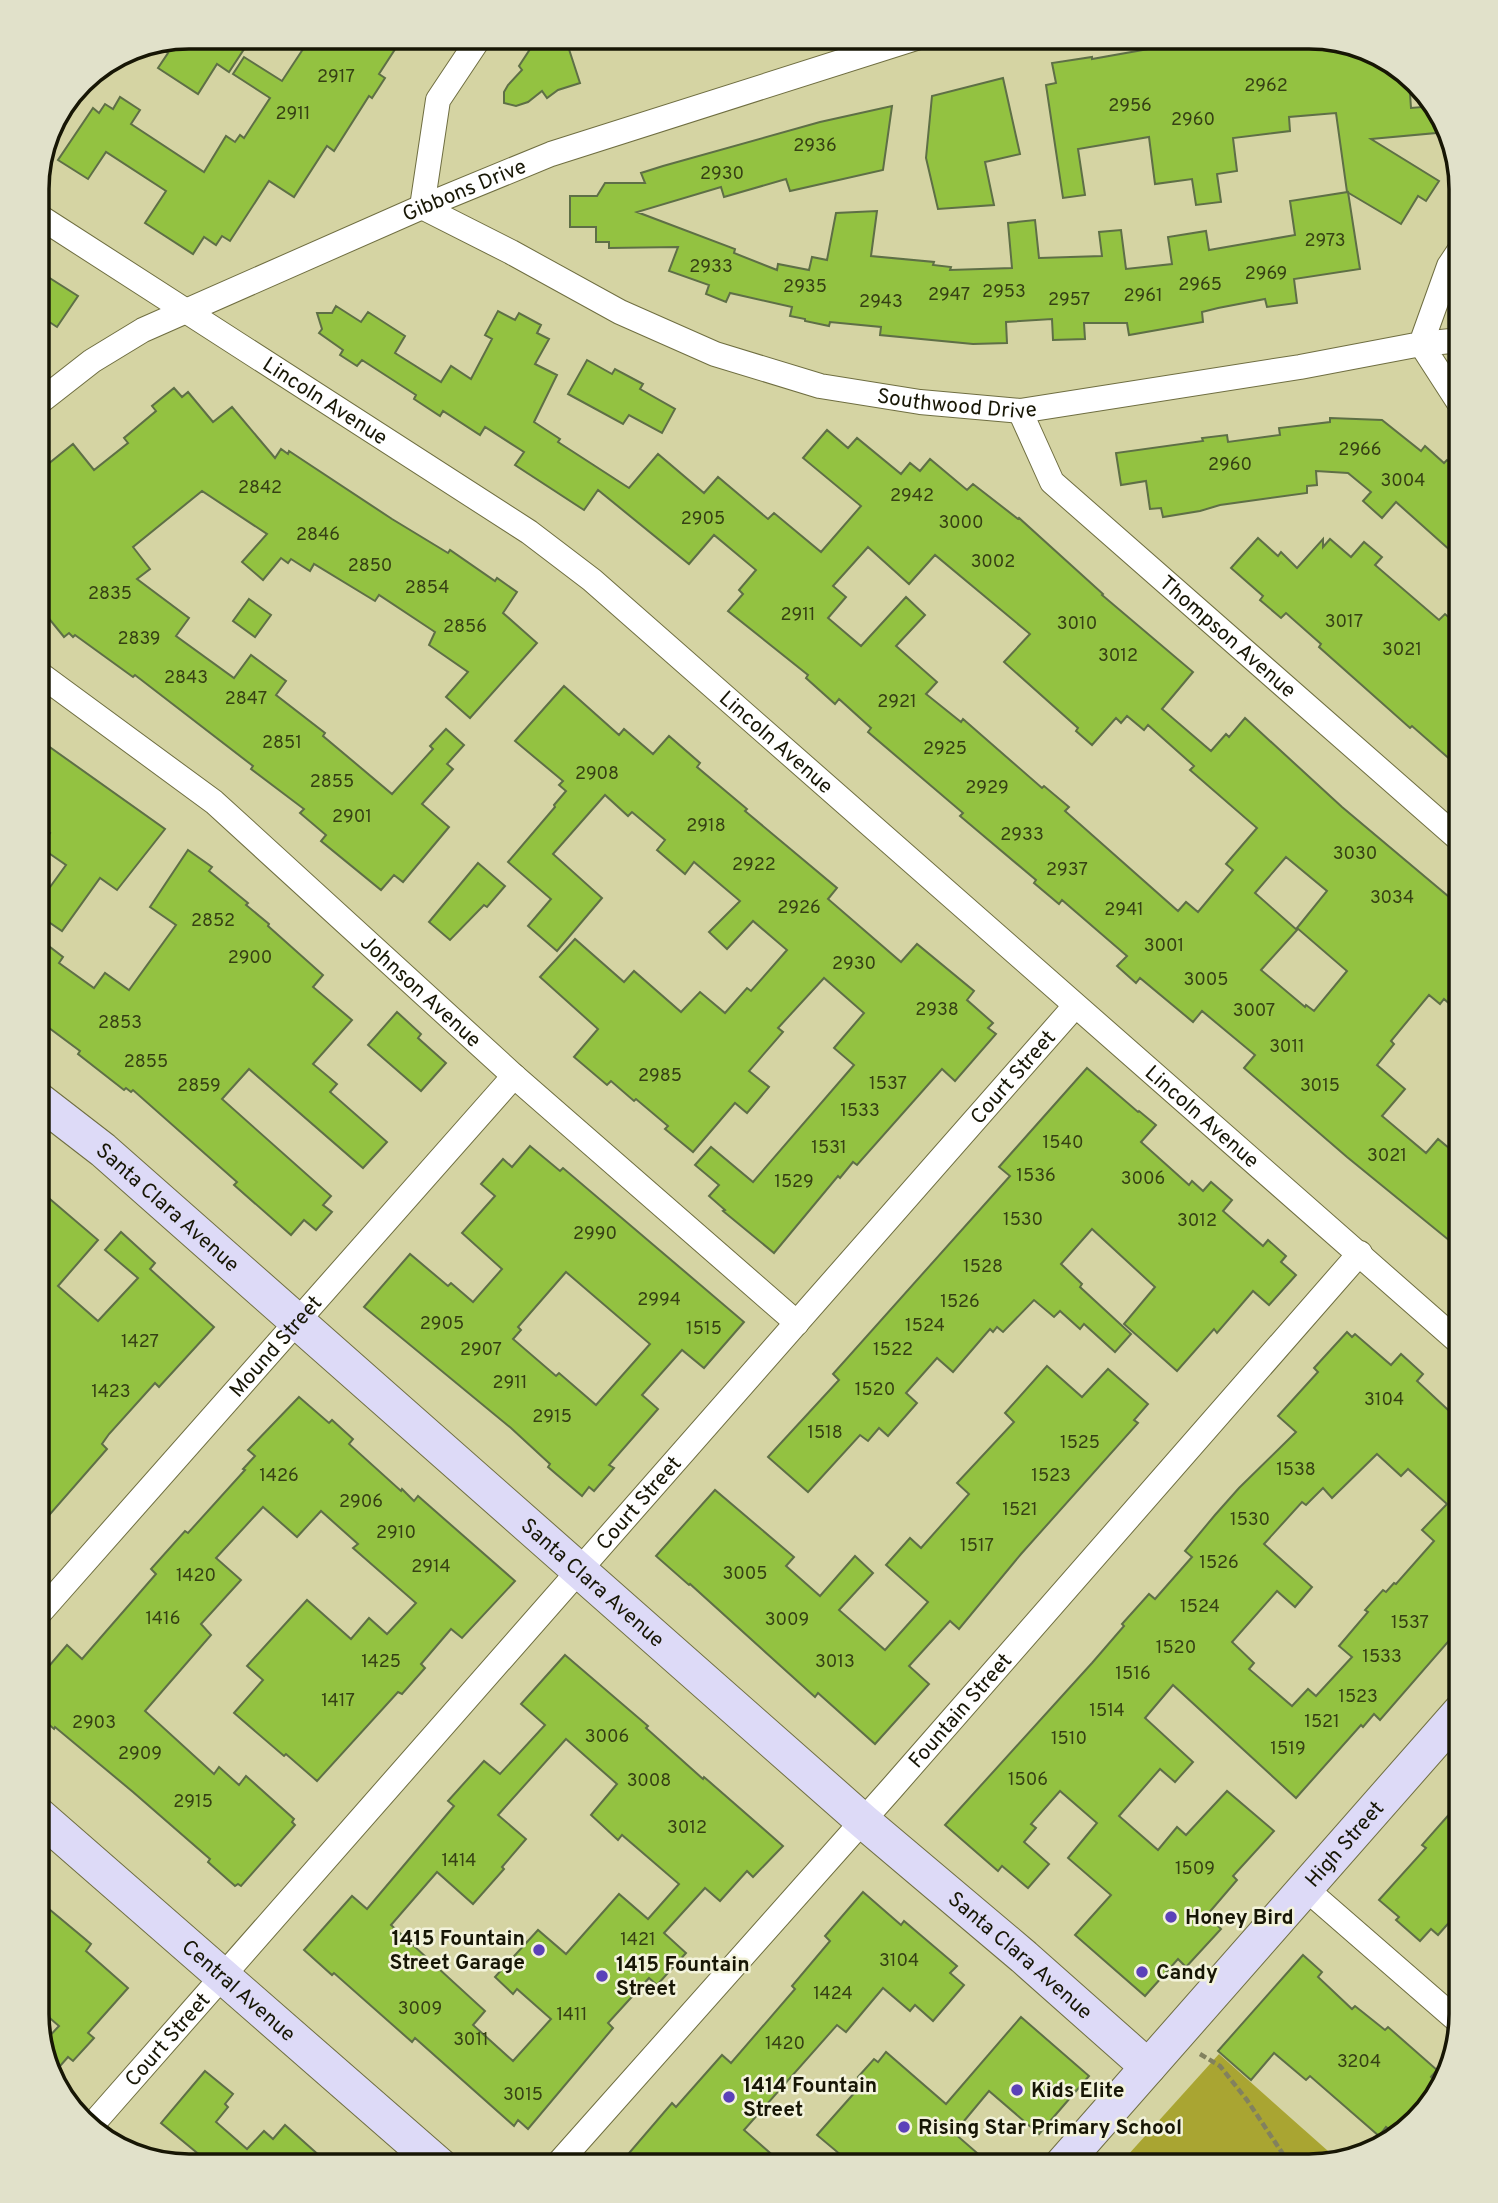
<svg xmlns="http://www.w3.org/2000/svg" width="1498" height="2203" font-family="Overpass,sans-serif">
<rect width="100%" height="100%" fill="#d5d4a3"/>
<polygon fill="#a9a532" points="1219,2054 1337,2159 1309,2166 1118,2166"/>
<g fill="#93c241" stroke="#5e6f46" stroke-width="2" fill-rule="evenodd">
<polygon points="189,37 252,37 229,72 217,64 198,94 158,68 168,53 153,44"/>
<polygon points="311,37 403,37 379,74 385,78 372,98 369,96 334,151 327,146 294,197 269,181 230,241 222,236 216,245 204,237 193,254 145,223 166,191 106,152 88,179 58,160 93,108 99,113 105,104 113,109 120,97 140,110 131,124 204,172 226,136 235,142 240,135 244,138 270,98 233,74 244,57 282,81"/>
<polygon points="538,37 565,37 580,83 558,90 547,98 542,91 528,102 516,106 504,103 504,92 508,85 522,70 519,66"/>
<polygon points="1252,37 1319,37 1393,62 1409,79 1411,108 1434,106 1436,133 1371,139 1439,181 1426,201 1418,196 1401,224 1347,192 1336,113 1289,117 1290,131 1233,138 1237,171 1217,174 1221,202 1196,205 1192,179 1155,184 1149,137 1078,149 1085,195 1063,198 1046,85 1056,83 1052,63 1092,57 1092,59 1199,40 1199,42"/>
<polygon points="1003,78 1020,154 985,162 994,205 938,209 926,158 932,96"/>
<polygon points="892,106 883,170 790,191 786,179 724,197 721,187 637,212 735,249 734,253 777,270 778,264 809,270 812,257 827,260 836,213 877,211 871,256 934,262 933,265 951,267 950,270 1012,268 1008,223 1035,220 1039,258 1102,256 1099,232 1121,230 1126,269 1172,264 1168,237 1206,231 1209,250 1295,235 1290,201 1348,192 1360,269 1294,279 1297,303 1267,307 1265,299 1218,308 1202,312 1203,322 1129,335 1127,323 1084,323 1085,339 1053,340 1052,319 1006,322 1007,343 973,344 880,335 881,327 830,322 829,326 805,321 805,319 790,316 792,307 730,293 726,302 706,294 709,285 669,271 678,247 609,248 609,242 596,242 596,227 570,227 570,196 597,196 605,183 645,183 641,173 663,166 820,122"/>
<polygon points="37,273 46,279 48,277 78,296 57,327 37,314"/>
<path d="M336 306 361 322 368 312 405 336 395 353 441 382 451 366 471 379 492 339 485 335 498 311 515 320 519 313 541 325 537 333 549 339 535 364 557 375 534 422 560 439 558 442 629 488 658 454 704 493 718 477 768 519 774 513 821 552 861 506 803 458 827 430 848 448 857 438 901 474 910 463 920 471 930 459 967 490 973 484 1018 519 1019 518 1103 594 1102 595 1193 672 1162 709 1211 751 1226 734 1229 737 1245 718 1342 807 1461 907V1014L1444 999 1440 1004 1429 995 1391 1041 1394 1044 1377 1065 1405 1089 1382 1116 1426 1153 1438 1139 1461 1158V1250L1347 1157 1244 1068 1255 1055 1202 1011 1193 1022 1140 978 1136 983 1117 966 1127 956 1062 900 1059 904 1034 883 1036 880 960 816 963 813 868 732 871 728 839 699 835 704 806 678 808 675 728 611 743 594 739 590 756 570 714 535 689 564 598 490 584 510 515 465 524 452 485 427 480 435 443 411 440 416 414 399 416 395 362 360 357 366 340 355 343 350 319 333 322 329 317 313H332ZM868 547 909 584 935 555 1030 634 1004 662 1078 728 1076 731 1092 745 1116 718 1121 723 1127 716 1144 730 1148 725 1194 766 1190 770 1257 828 1226 864 1233 870 1198 912 1186 902 1178 911 1065 811 1069 807 1044 786 1042 788 963 719 961 722 926 694 937 682 896 646 925 615 906 597 861 646 828 618 846 597 833 586ZM1286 857 1327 891 1297 928 1347 971 1314 1011 1306 1005 1305 1007 1261 970 1297 930 1255 893Z"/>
<polygon points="587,360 612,374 615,369 643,384 640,389 675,409 662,433 629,415 623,424 568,394"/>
<polygon points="174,388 182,397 188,392 213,422 232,407 275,458 281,449 288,454 289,451 392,519 448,553 450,550 495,581 497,578 517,592 503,613 537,643 470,718 446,697 468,672 429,645 435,632 379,595 375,601 314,564 310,571 291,559 288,563 281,558 263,580 242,562 267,534 202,491 133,547 150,569 137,579 189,618 176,636 234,678 251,655 286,681 276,695 325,733 323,736 392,794 433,749 430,746 446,729 464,745 447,764 453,769 422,804 449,827 403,882 394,875 381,890 321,841 326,835 300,813 304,809 251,769 253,766 135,675 133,677 75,635 73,637 69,633 64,637 37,604 37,473 73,444 94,470 128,443 124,438 156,411 152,406"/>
<polygon points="1330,418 1382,420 1421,451 1425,446 1444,463 1447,460 1461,471 1461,560 1396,502 1382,518 1363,501 1371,492 1348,473 1316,471 1317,485 1307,486 1307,493 1220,505 1200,511 1163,517 1161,508 1150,509 1146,481 1121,485 1116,453 1203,441 1202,438 1227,435 1228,442 1280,435 1279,428 1330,422"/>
<polygon points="1258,538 1278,556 1281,552 1297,568 1323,539 1323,547 1330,539 1351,557 1364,542 1382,557 1375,565 1439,620 1445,614 1461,628 1461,769 1412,726 1410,728 1319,647 1321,644 1286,613 1281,618 1260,600 1263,596 1231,568"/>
<polygon points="249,599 271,615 255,637 233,621"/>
<polygon points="564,686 619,735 624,729 653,754 669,736 700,763 697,767 747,809 745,811 837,888 828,899 901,962 917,944 974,991 967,1000 993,1023 988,1028 996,1034 955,1081 942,1069 857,1165 853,1162 840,1178 838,1176 774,1253 723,1211 725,1210 709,1196 719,1185 695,1165 711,1147 753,1182 854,1065 834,1048 864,1013 824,978 778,1028 783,1032 749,1071 769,1087 747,1113 735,1103 693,1152 665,1129 668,1126 636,1099 634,1101 611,1081 607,1085 574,1057 598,1029 540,977 575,939 624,982 634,971 681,1012 700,992 725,1013 747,988 751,991 787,950 753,921 727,949 709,932 740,901 694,862 685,874 657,850 665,840 632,812 628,816 605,795 553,854 602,898 557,951 528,926 551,899 508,862 555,807 554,805 566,791 559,785 563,781 515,741"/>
<polygon points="37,738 165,829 117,890 100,878 62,931 37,914 37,905 66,865 40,847 50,833 37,824"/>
<polygon points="188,850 212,867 209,871 248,903 246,905 269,924 268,926 323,975 313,987 352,1020 313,1064 337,1084 330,1092 387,1142 363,1168 249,1069 222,1099 331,1196 323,1205 332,1212 316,1230 304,1220 291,1235 234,1185 237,1182 133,1090 131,1092 126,1088 124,1090 78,1054 80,1051 37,1019 37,947 41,950 46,944 63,957 59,963 94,988 105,973 129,990 176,925 150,907"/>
<polygon points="478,863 505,886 487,907 484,905 450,940 429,922"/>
<polygon points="397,1012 421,1034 418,1038 446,1063 421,1091 368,1045"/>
<polygon points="1087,1068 1138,1112 1139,1111 1156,1125 1141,1142 1189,1185 1192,1181 1203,1191 1211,1182 1232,1200 1223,1211 1263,1246 1268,1240 1286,1256 1281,1262 1296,1275 1269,1305 1253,1291 1217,1333 1214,1329 1177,1371 1124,1324 1155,1287 1092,1229 1061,1264 1082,1284 1080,1287 1131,1334 1115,1352 1084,1324 1080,1329 1060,1311 1054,1317 1034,1300 1003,1332 997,1327 993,1332 990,1329 953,1372 937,1358 906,1393 917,1403 888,1436 879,1428 868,1441 860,1435 808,1492 768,1457 839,1380 833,1374 1010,1176 999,1167"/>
<path d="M530 1146 560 1171 563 1168 744 1322 704 1368 682 1350 642 1395 658 1409 609 1465 614 1468 594 1491 589 1487 582 1496 548 1467 550 1464 511 1428 364 1307 410 1254 448 1286 451 1283 473 1302 502 1269 462 1233 495 1196 481 1184 503 1159 512 1167ZM566 1272 650 1344 596 1405 559 1373 556 1376 513 1339 521 1330 518 1327Z"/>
<polygon points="37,1188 98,1240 58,1286 98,1321 138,1278 105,1250 121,1232 155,1263 150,1269 214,1327 159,1387 155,1383 109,1434 102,1444 107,1449 37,1529"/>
<path d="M1347 1332 1352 1337 1355 1334 1391 1365 1401 1354 1423 1374 1417 1381 1461 1422V1620L1450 1632 1454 1635 1380 1720 1374 1714 1363 1727 1361 1725 1296 1798 1173 1685 1145 1718 1193 1762 1175 1782 1160 1769 1119 1816 1158 1850 1177 1827 1186 1835 1227 1791 1274 1831 1233 1876 1237 1880 1207 1915 1221 1929 1186 1967 1178 1959 1145 1996 1075 1935 1111 1895 1068 1858 1097 1823 1060 1791 1031 1824 1036 1828 1024 1842 1049 1864 1028 1888 1002 1866 998 1871 945 1825 1092 1663 1124 1626 1122 1624 1149 1594 1155 1599 1192 1557 1185 1551 1215 1515 1239 1488 1296 1432 1278 1416 1318 1372 1314 1368ZM1377 1454 1401 1476 1408 1469 1447 1504 1422 1530 1434 1541 1396 1584 1394 1583 1386 1592 1383 1590 1365 1610 1368 1612 1339 1646 1352 1657 1316 1696 1308 1689 1292 1706 1249 1669 1254 1663 1232 1642 1277 1591 1295 1607 1312 1587 1264 1544 1302 1502 1306 1505 1323 1488 1332 1498Z"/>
<polygon points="1047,1366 1082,1397 1108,1369 1148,1404 1134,1420 1138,1423 1021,1554 959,1629 950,1621 909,1666 929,1684 875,1744 818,1693 815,1697 690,1584 689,1585 656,1556 715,1490 794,1557 786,1566 820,1596 855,1556 873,1573 839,1610 885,1650 928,1602 886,1565 910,1538 921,1548 969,1494 957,1483 1014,1422 1005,1413"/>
<polygon points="299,1397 329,1423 332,1420 353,1439 349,1444 401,1491 402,1489 414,1501 418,1496 515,1581 462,1638 451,1629 421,1664 425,1668 402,1694 398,1692 317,1781 286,1754 284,1756 234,1713 263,1680 247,1666 307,1600 351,1639 369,1618 387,1634 416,1603 353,1548 358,1544 321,1511 297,1537 263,1507 216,1558 241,1580 201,1624 211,1635 145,1711 214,1774 219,1767 239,1785 246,1776 294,1819 292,1822 295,1825 241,1886 238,1884 235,1886 208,1862 210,1859 133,1792 55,1727 54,1729 37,1714 37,1680 67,1645 82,1659 156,1574 151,1569 185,1531 188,1533 245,1470 243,1469 255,1456 248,1450"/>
<path d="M565 1655 648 1726 646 1728 703 1779 704 1777 783 1846 753 1877 747 1871 720 1901 705 1888 664 1933 686 1953 657 1985 649 1978 608 2023 613 2028 528 2129 518 2120 514 2126 415 2038 412 2042 334 1973 332 1975 304 1950 352 1896 367 1909 454 1806 448 1801 484 1761 500 1774 545 1725 521 1704ZM566 1739 617 1784 591 1815 618 1840 622 1835 679 1884 648 1919 619 1894 566 1954 538 1930 495 1977 513 1994 517 1989 551 2019 513 2061 473 2025 485 2011 391 1925 437 1872 473 1904 504 1869 502 1867 526 1839 498 1815Z"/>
<polygon points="1461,1801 1461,1909 1438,1935 1431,1929 1420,1941 1396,1920 1399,1917 1379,1900 1426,1848 1422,1845"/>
<polygon points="863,1892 901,1925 904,1921 957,1966 950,1973 964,1985 933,2021 915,2005 910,2011 883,1988 846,2032 837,2025 744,2130 785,2166 618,2166 672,2103 676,2107 722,2055 731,2063 795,1989 792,1986 830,1941 825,1936"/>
<polygon points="37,1899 91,1944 86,1951 128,1988 88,2033 94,2038 73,2061 68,2057 53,2074 44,2042 59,2026 37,2007"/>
<polygon points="1303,1955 1322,1972 1318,1977 1352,2009 1355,2006 1385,2030 1388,2027 1437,2070 1431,2077 1442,2087 1441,2090 1396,2135 1386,2127 1379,2136 1310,2076 1306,2080 1274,2053 1251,2080 1218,2051"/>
<polygon points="1021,2017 1089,2076 1039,2134 989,2091 954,2133 992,2166 854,2166 817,2135 864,2082 858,2077 874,2059 878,2062 886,2052 946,2104"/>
<polygon points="205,2071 233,2094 225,2104 228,2107 216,2122 247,2149 264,2131 273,2139 285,2125 331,2166 213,2166 161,2123"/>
</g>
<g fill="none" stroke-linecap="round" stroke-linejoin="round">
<defs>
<g id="street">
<path id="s1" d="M480 37 438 100 422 207 511 252 620 312 715 354 820 386 920 402 1020 411 1300 367 1421 344 1449 266 1461 248"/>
<path id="s2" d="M37 215 529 532 592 580 1461 1344"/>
<path id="s3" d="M37 404 92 361 143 330 422 207 551 154 919 37"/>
<polyline points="1461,406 1421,344 1461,340"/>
<path id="s4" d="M1020 411 1052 482 1461 841"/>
<path id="s5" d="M37 672 214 802 514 1076 797 1323"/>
<path id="s6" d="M37 1616 514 1076"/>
<polyline points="1305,1888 1459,2022"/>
<path id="s7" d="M92 2125 1075 1006"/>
<path id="s8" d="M556 2166 892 1788 1360 1253"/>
</g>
<g id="secondary">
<path id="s9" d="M37 1099 103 1150 863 1821 1024 1957 1148 2067"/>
<path id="s10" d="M37 1814 440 2166"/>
<path id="s11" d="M1061 2166 1461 1711"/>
</g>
</defs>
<use href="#street" stroke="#6f6e41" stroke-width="26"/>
<use href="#secondary" stroke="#6f6e41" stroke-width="37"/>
<polyline stroke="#82815e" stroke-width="4.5" stroke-dasharray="7 3.5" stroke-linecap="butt" points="1200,2054 1220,2066 1247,2100 1291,2166"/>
<use href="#street" stroke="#fff" stroke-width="24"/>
<use href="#secondary" stroke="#dddaf7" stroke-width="35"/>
</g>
<g fill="#5b41b9" stroke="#f3f3db" stroke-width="2.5">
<circle cx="1171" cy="1917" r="7"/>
<circle cx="539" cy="1950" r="7"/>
<circle cx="1142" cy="1972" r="7"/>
<circle cx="602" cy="1976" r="7"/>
<circle cx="1017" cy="2090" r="7"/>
<circle cx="729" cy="2097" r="7"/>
<circle cx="904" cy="2127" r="7"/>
</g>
<g text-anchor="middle" stroke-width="5" stroke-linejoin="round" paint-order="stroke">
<g font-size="18" fill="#364114">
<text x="336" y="82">2917</text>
<text x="1266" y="91">2962</text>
<text x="1130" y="111">2956</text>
<text x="293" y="119">2911</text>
<text x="1193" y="125">2960</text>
<text x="815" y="151">2936</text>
<text x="722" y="179">2930</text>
<text x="1325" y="246">2973</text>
<text x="711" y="272">2933</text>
<text x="1266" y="279">2969</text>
<text x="1200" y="290">2965</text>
<text x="805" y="292">2935</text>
<text x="1004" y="297">2953</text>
<text x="949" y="300">2947</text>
<text x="1143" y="301">2961</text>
<text x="1069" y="305">2957</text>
<text x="881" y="307">2943</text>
<text x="1360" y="455">2966</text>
<text x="1230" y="470">2960</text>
<text x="1403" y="486">3004</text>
<text x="260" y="493">2842</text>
<text x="912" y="501">2942</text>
<text x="703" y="524">2905</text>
<text x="961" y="528">3000</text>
<text x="318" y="540">2846</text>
<text x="993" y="567">3002</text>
<text x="370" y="571">2850</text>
<text x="427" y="593">2854</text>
<text x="110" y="599">2835</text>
<text x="798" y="620">2911</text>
<text x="1344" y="627">3017</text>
<text x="1077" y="629">3010</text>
<text x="465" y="632">2856</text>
<text x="139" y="644">2839</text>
<text x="1402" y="655">3021</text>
<text x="1118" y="661">3012</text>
<text x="186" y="683">2843</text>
<text x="246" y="704">2847</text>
<text x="897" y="707">2921</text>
<text x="282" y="748">2851</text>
<text x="945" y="754">2925</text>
<text x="597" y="779">2908</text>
<text x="332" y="787">2855</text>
<text x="987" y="793">2929</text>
<text x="352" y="822">2901</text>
<text x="706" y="831">2918</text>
<text x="1022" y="840">2933</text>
<text x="1355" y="859">3030</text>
<text x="754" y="870">2922</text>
<text x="1067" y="875">2937</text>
<text x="1392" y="903">3034</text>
<text x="799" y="913">2926</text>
<text x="1124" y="915">2941</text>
<text x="213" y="926">2852</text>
<text x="1164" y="951">3001</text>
<text x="250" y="963">2900</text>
<text x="854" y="969">2930</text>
<text x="1206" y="985">3005</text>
<text x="937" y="1015">2938</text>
<text x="1254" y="1016">3007</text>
<text x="120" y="1028">2853</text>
<text x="1287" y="1052">3011</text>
<text x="146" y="1067">2855</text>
<text x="660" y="1081">2985</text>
<text x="888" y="1089">1537</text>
<text x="199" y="1091">2859</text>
<text x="1320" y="1091">3015</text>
<text x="860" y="1116">1533</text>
<text x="1063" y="1148">1540</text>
<text x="829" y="1153">1531</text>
<text x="1387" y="1161">3021</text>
<text x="1036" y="1181">1536</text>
<text x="1143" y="1184">3006</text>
<text x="794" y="1187">1529</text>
<text x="1023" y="1225">1530</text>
<text x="1197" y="1226">3012</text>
<text x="595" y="1239">2990</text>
<text x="983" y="1272">1528</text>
<text x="659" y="1305">2994</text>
<text x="960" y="1307">1526</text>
<text x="442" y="1329">2905</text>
<text x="925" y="1331">1524</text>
<text x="704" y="1334">1515</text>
<text x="140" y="1347">1427</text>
<text x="481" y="1355">2907</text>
<text x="893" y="1355">1522</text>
<text x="510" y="1388">2911</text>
<text x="875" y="1395">1520</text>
<text x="111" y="1397">1423</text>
<text x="1384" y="1405">3104</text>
<text x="552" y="1422">2915</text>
<text x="825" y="1438">1518</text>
<text x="1080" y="1448">1525</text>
<text x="1296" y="1475">1538</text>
<text x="279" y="1481">1426</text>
<text x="1051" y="1481">1523</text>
<text x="361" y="1507">2906</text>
<text x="1020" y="1515">1521</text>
<text x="1250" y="1525">1530</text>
<text x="396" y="1538">2910</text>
<text x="977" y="1551">1517</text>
<text x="1219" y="1568">1526</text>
<text x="431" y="1572">2914</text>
<text x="745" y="1579">3005</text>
<text x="196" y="1581">1420</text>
<text x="1200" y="1612">1524</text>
<text x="163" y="1624">1416</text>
<text x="787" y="1625">3009</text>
<text x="1410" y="1628">1537</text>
<text x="1176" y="1653">1520</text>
<text x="1382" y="1662">1533</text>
<text x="381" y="1667">1425</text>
<text x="835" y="1667">3013</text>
<text x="1133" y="1679">1516</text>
<text x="1358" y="1702">1523</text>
<text x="338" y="1706">1417</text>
<text x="1107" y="1716">1514</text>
<text x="1322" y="1727">1521</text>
<text x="94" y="1728">2903</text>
<text x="607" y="1742">3006</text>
<text x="1069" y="1744">1510</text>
<text x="1288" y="1754">1519</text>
<text x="140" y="1759">2909</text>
<text x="1028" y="1785">1506</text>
<text x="649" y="1786">3008</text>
<text x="193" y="1807">2915</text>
<text x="687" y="1833">3012</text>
<text x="459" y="1866">1414</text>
<text x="1195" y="1874">1509</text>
<text x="638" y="1945">1421</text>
<text x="899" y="1966">3104</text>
<text x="833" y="1999">1424</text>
<text x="420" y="2014">3009</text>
<text x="572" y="2020">1411</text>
<text x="471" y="2045">3011</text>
<text x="785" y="2049">1420</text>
<text x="1359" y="2067">3204</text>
<text x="523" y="2100">3015</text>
</g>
<g font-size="21" fill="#171605" stroke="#f3f3db">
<text dy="7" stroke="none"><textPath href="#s3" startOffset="480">Gibbons Drive</textPath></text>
<text dy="7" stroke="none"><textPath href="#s1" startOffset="760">Southwood Drive</textPath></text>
<text dy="7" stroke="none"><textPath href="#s2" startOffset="343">Lincoln Avenue</textPath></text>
<text dy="7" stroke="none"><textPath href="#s4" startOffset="312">Thompson Avenue</textPath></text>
<text dy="7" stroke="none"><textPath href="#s2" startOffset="910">Lincoln Avenue</textPath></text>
<text dy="7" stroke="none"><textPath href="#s5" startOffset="500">Johnson Avenue</textPath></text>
<text dy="7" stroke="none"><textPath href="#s7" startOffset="1395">Court Street</textPath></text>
<text dy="7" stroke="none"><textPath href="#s2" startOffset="1477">Lincoln Avenue</textPath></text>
<text dy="7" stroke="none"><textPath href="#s9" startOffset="170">Santa Clara Avenue</textPath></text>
<text dy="7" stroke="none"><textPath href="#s6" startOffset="360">Mound Street</textPath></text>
<text dy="7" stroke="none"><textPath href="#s7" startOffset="828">Court Street</textPath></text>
<text dy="7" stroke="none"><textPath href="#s9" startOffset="737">Santa Clara Avenue</textPath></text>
<text dy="7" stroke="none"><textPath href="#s8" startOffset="609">Fountain Street</textPath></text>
<text dy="7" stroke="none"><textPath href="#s11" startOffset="429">High Street</textPath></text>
<text dy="7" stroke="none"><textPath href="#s9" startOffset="1304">Santa Clara Avenue</textPath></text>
<text dy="7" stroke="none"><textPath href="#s10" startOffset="268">Central Avenue</textPath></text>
<text dy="7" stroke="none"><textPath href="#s7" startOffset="114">Court Street</textPath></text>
</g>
<g font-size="21" font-weight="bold" fill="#171605" stroke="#f3f3db" text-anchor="start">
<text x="1185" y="1924">Honey Bird</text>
<text x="525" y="1945" text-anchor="end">1415 Fountain<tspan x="525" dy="24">Street Garage</tspan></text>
<text x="616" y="1971">1415 Fountain<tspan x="616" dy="24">Street</tspan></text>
<text x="1156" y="1979">Candy</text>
<text x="743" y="2092">1414 Fountain<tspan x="743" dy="24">Street</tspan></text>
<text x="1031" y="2097">Kids Elite</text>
<text x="918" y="2134">Rising Star Primary School</text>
</g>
</g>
<path d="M0 0H1498V2203H0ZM189 49H1309A140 140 0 0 1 1449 189V2014A140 140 0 0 1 1309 2154H189A140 140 0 0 1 49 2014V189A140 140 0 0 1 189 49Z" fill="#e1e1ca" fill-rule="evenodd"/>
<path fill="none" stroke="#171605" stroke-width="3.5" d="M189 49H1309A140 140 0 0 1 1449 189V2014A140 140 0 0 1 1309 2154H189A140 140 0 0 1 49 2014V189A140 140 0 0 1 189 49Z"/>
</svg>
